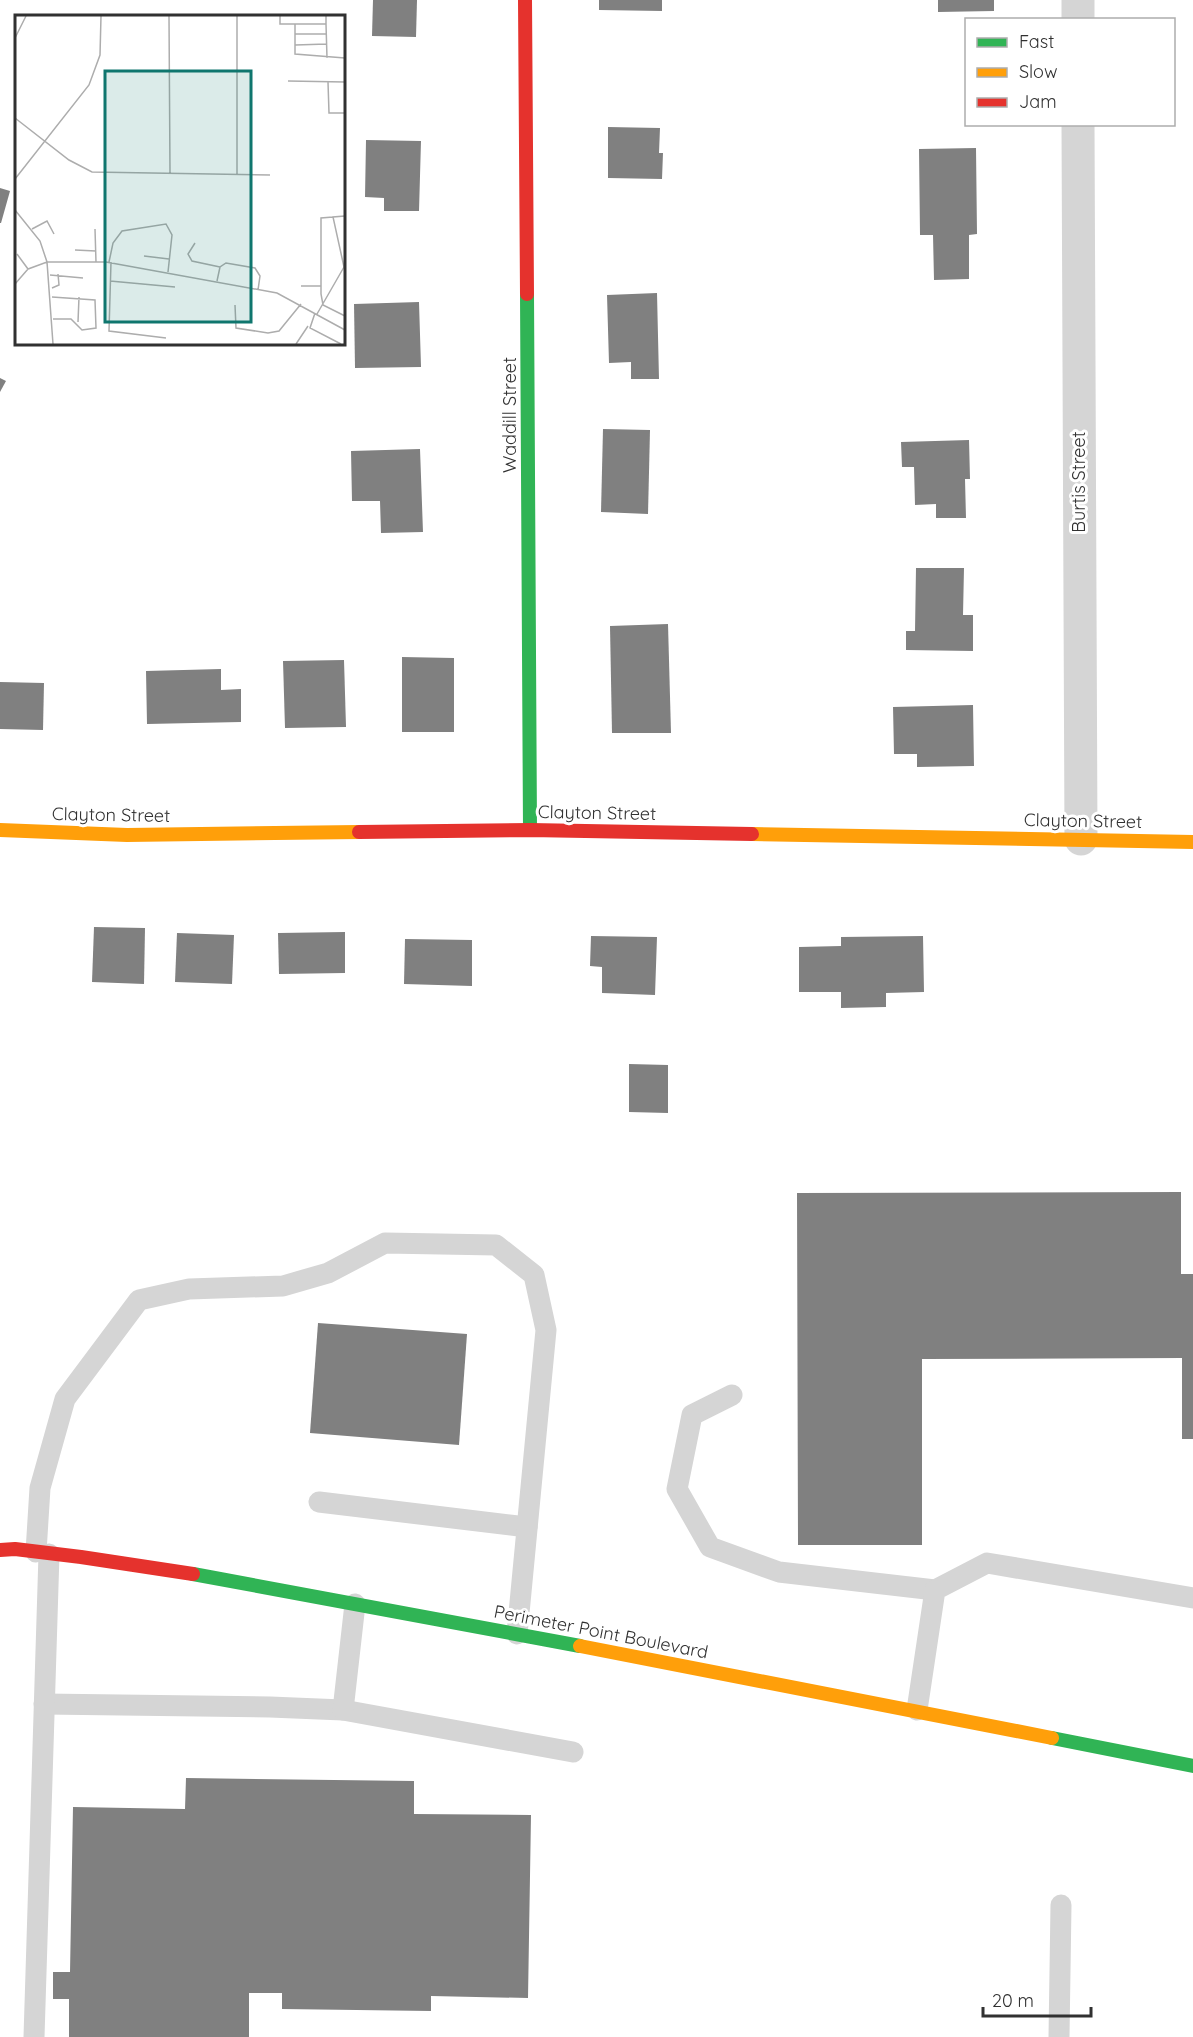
<svg xmlns="http://www.w3.org/2000/svg" width="1193" height="2037" font-family="Quicksand,sans-serif">
<rect width="100%" height="100%" fill="#fff"/>
<g fill="#808080">
<polygon points="373,0 417,0 416,37 372,36"/>
<polygon points="599,0 662,0 662,11 599,10"/>
<polygon points="938,0 994,0 994,11 938,12"/>
<polygon points="608,127 660,128 659,153 663,153 662,179 608,178"/>
<polygon points="366,140 421,141 419,211 384,211 384,198 365,197"/>
<polygon points="976,148 977,234 969,235 969,279 934,280 933,235 920,235 919,149"/>
<polygon points="0,188 10,191 1,223 0,223"/>
<polygon points="657,293 659,379 631,379 631,362 609,363 607,295"/>
<polygon points="419,302 421,367 355,368 354,304"/>
<polygon points="0,378 6,381 0,392"/>
<polygon points="603,429 650,430 648,514 601,512"/>
<polygon points="969,440 970,479 965,479 966,518 936,518 936,504 915,505 914,467 902,467 901,442"/>
<polygon points="420,449 423,532 381,533 380,501 352,501 351,451"/>
<polygon points="916,568 964,568 963,615 973,615 973,651 906,650 906,631 915,631"/>
<polygon points="668,624 671,733 612,733 610,626"/>
<polygon points="402,657 454,658 454,732 402,732"/>
<polygon points="344,660 346,727 285,728 283,661"/>
<polygon points="221,669 221,690 241,689 241,722 147,724 146,671"/>
<polygon points="0,682 44,683 43,730 0,729"/>
<polygon points="973,705 974,766 917,767 917,754 894,754 893,707"/>
<polygon points="94,927 145,928 144,984 92,982"/>
<polygon points="345,932 345,973 279,974 278,933"/>
<polygon points="177,933 234,935 232,984 175,982"/>
<polygon points="591,936 657,937 655,995 602,993 602,967 590,966"/>
<polygon points="923,936 924,992 886,993 886,1007 841,1008 841,992 799,992 799,947 841,946 841,937"/>
<polygon points="405,939 472,940 472,986 404,984"/>
<polygon points="629,1064 668,1065 668,1113 629,1112"/>
<polygon points="1181,1192 1181,1274 1193,1274 1193,1439 1182,1439 1182,1358 922,1359 922,1545 798,1545 797,1193"/>
<polygon points="318,1323 467,1334 459,1445 310,1433"/>
<polygon points="186,1778 414,1781 414,1814 531,1815 528,1998 431,1996 431,2011 282,2009 282,1993 249,1993 249,2037 69,2037 69,1999 53,1999 53,1972 70,1972 73,1807 185,1809"/>
</g>
<g fill="none" stroke-linecap="round" stroke-linejoin="round">
<g stroke="#d5d5d5" stroke-width="21">
<polyline points="732,1395 692,1415 677,1489 710,1547 779,1572 935,1590"/>
<polyline points="319,1502 527,1527"/>
<polyline points="36,1552 40,1488 65,1399 139,1300 189,1289 283,1286 328,1273 385,1243 496,1245 534,1275 546,1330 517,1634"/>
<polyline points="44,1704 270,1707 343,1710 573,1752"/>
<polyline points="343,1710 355,1604"/>
<polyline points="917,1710 935,1590 987,1563 1193,1598"/>
<polyline points="34,2037 49,1554"/>
<polyline points="1059,2037 1061,1905"/>
</g>
<g stroke="#d5d5d5" stroke-width="33">
<polyline points="1078,0 1078,20"/>
<polyline points="1078,124 1081,839"/>
</g>
<g stroke="#30b455" stroke-width="14">
<polyline points="527,294 530,830"/>
<polyline points="193,1574 580,1646"/>
<polyline points="1052,1738 1193,1766"/>
</g>
<g stroke="#ff9f0a" stroke-width="14">
<polyline points="0,830 127,835 359,832"/>
<polyline points="752,834 1193,842"/>
<polyline points="580,1646 1052,1738"/>
</g>
<g stroke="#e5322d" stroke-width="14">
<polyline points="525,0 527,294"/>
<polyline points="359,832 530,830 752,834"/>
<polyline points="0,1550 15,1549 81,1557 193,1574"/>
</g>
</g>
<g text-anchor="middle" stroke-width="6" stroke-linejoin="round" paint-order="stroke">
<g font-size="18" fill="#313131" stroke="#fff">
<text transform="translate(510 415) rotate(-90)" y="6">Waddill Street</text>
<text transform="translate(1079 482) rotate(-90)" y="6">Burtis Street</text>
<text transform="translate(597 813) rotate(1)" y="6">Clayton Street</text>
<text transform="translate(111 815) rotate(1)" y="6">Clayton Street</text>
<text transform="translate(1083 821) rotate(1)" y="6">Clayton Street</text>
<text transform="translate(601 1632) rotate(11)" y="6">Perimeter Point Boulevard</text>
</g>
</g>
<g transform="translate(15 15)">
<rect width="330" height="330" fill="#fff"/>
<path fill="none" stroke="#adadad" stroke-width="1.5" d="M154 1 155 158M222 1V159M265 1V9H280M311 1V9H280V39L330 43M311 9 312 43M280 19H312M0 23 11 1M280 30 312 29M273 66 330 67M313 67 314 98H330M0 103 54 145 77 157 255 160M0 164 74 70 85 40 86 1M0 195 25 226 32 247 38 329M318 202 306 203V279L308 290 330 301M17 214 32 206 39 219M80 214 81 247M180 228 173 239 177 246 205 252M60 235 81 236M2 239 13 254 32 247H91L262 278 330 315M129 241 154 244M94 247 98 228 107 216 151 209 157 220 153 257M96 247 94 316 151 323M35 260 68 263M95 266 160 272M202 266 205 252 211 248 240 253 245 261 243 275M0 269 13 254M286 271H306M37 273 44 270 43 259M37 282 80 285 81 313 67 315 56 304H38M220 290 221 313 253 318 264 316 286 289M300 298 295 313 326 329M302 299 329 252 318 202 330 201M63 307 64 282M281 329 293 311"/>
<path fill="#0f766e" fill-opacity="0.15" stroke="#0f766e" stroke-width="3" d="M90 56H236V307H90Z"/>
<rect width="330" height="330" fill="none" stroke="#313131" stroke-width="3"/>
</g>
<rect x="965" y="18" width="210" height="108" fill="#ffffff" stroke="#adadad" stroke-width="1.5"/>
<rect x="977" y="38" width="30" height="9" fill="#30b455" stroke="#adadad" stroke-width="1.5"/>
<text x="1019" y="48" font-size="18" fill="#313131">Fast</text>
<rect x="977" y="68" width="30" height="9" fill="#ff9f0a" stroke="#adadad" stroke-width="1.5"/>
<text x="1019" y="78" font-size="18" fill="#313131">Slow</text>
<rect x="977" y="98" width="30" height="9" fill="#e5322d" stroke="#adadad" stroke-width="1.5"/>
<text x="1019" y="108" font-size="18" fill="#313131">Jam</text>
<path d="M983 2007v9h108v-9" fill="none" stroke="#313131" stroke-width="3"/>
<text x="992" y="2007" font-size="18" fill="#313131" stroke="#ffffff" stroke-width="4.5" paint-order="stroke">20 m</text>
</svg>
